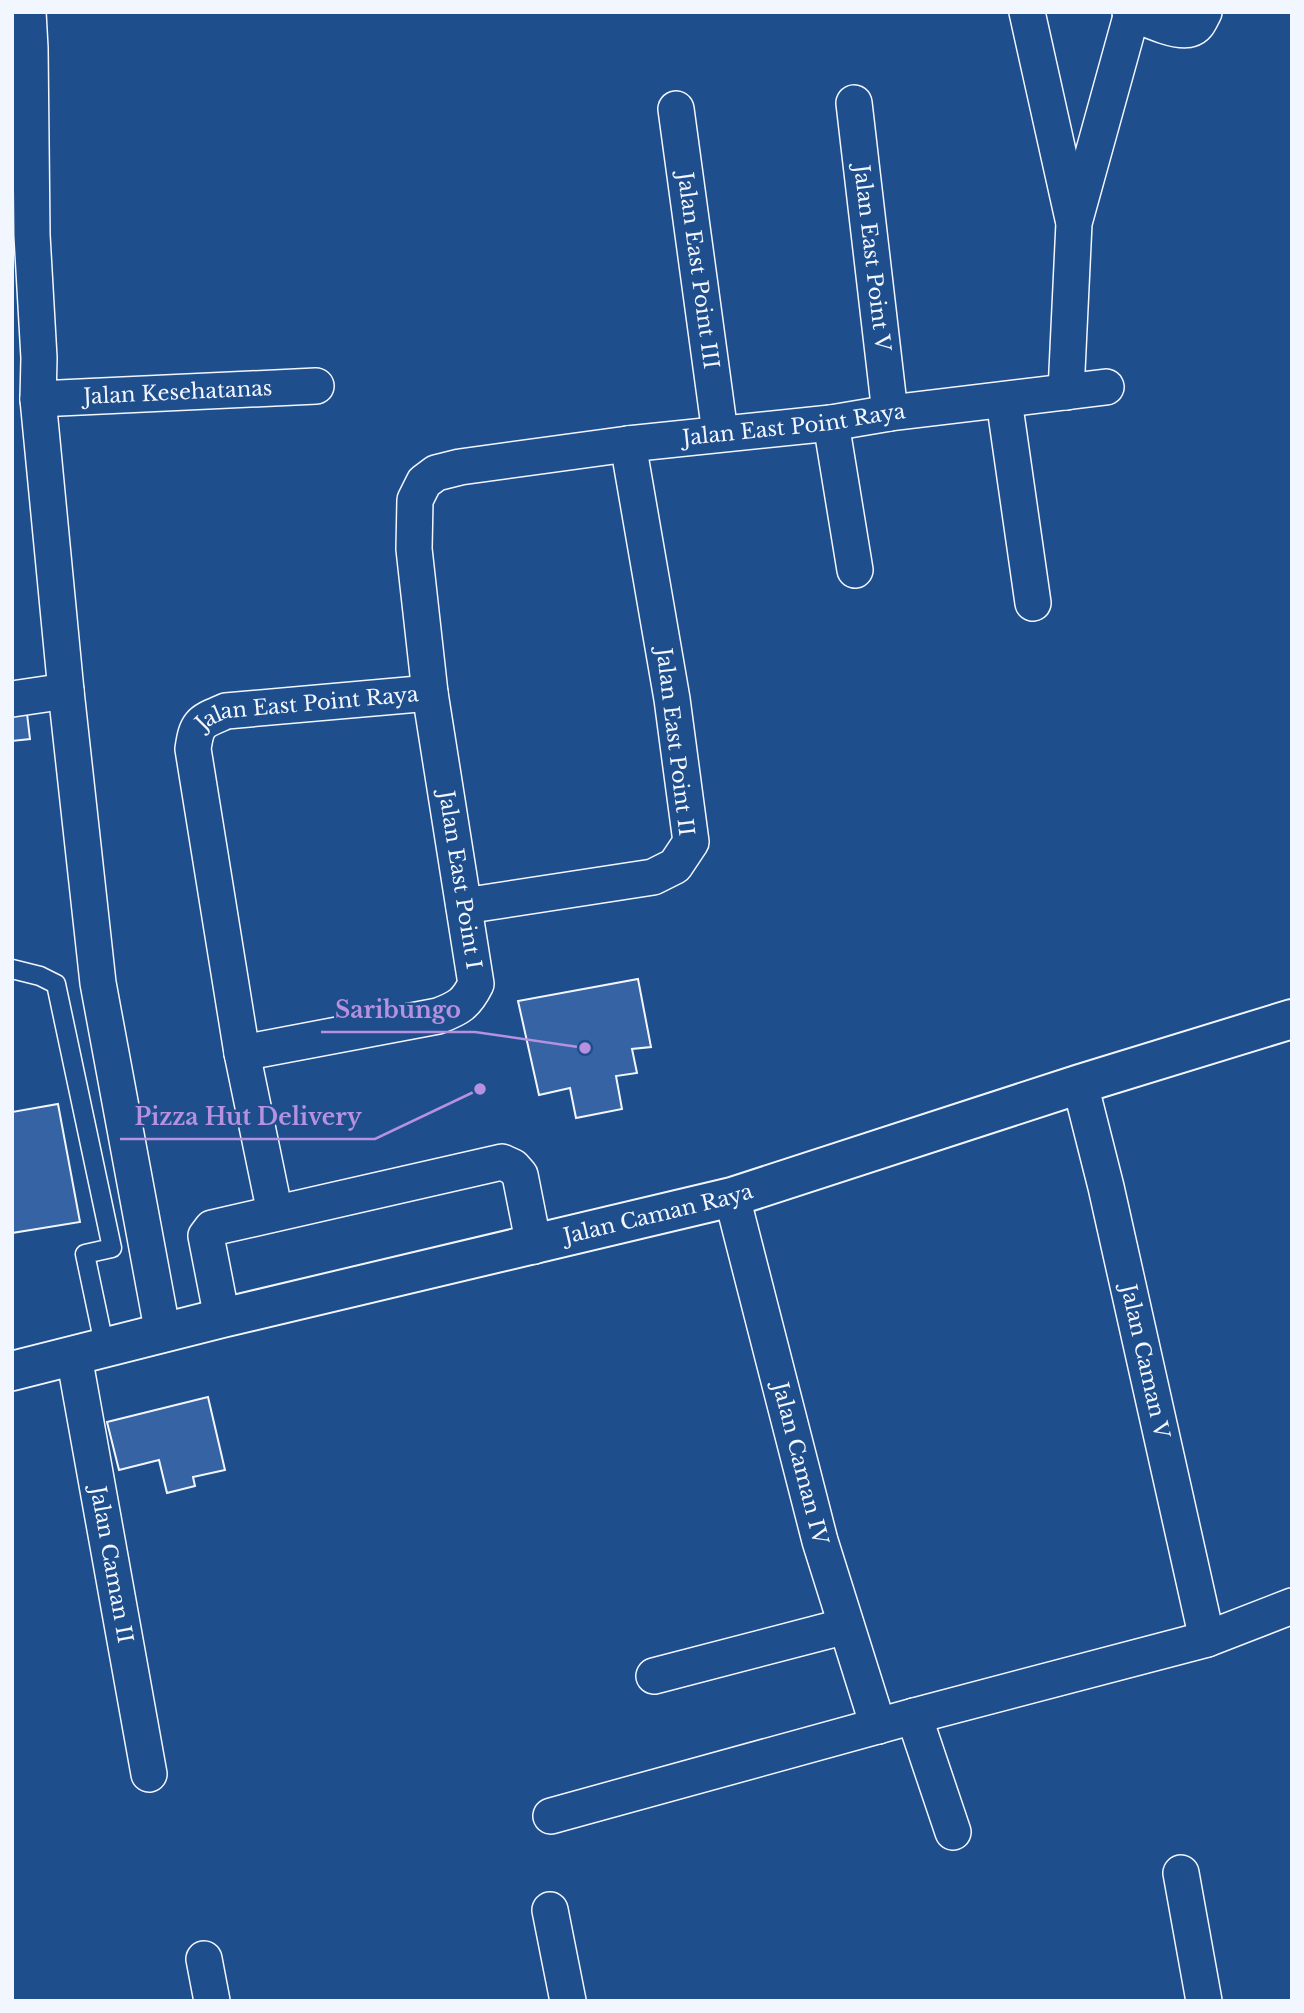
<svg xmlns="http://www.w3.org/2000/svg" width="1304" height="2013" font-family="'Libre Baskerville',serif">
<rect width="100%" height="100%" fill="#1f4e8c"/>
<g fill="#3563a3" stroke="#f2f6ff" stroke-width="2">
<polygon points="26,705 30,739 12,741 12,707"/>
<polygon points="638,979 651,1047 632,1049 637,1073 616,1076 622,1109 576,1118 570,1088 539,1095 518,1001"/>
<polygon points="58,1104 80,1222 12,1233 12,1112"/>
<polygon points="208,1397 225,1470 193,1477 195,1486 167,1493 159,1460 119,1470 107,1422"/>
</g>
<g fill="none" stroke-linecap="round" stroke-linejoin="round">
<defs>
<polyline id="lane" points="12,969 40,976 56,984 112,1248 85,1254 105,1349"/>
<g id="street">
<polyline points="28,12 30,48 32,235 39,358 38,399 66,691 98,983 163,1334"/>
<polyline points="1027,12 1073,219"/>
<path d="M1130 12C1142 17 1178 34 1190 29 1198 27 1200 19 1204 12"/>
<path id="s1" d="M854 103 890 413"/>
<path id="s2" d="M676 109 720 433"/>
<polyline points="1066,392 1074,223 1132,13"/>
<path id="s3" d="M38 399 316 386"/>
<polyline points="1004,400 1033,603"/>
<polyline points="831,423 855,570"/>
<polyline points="12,699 66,691"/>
<polyline points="464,906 653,877 675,866 691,842 672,699 628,444"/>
<path id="s4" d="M242 1053 438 1016C459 1008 466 1004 476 984L430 693 414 549 415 500 424 482 436 473 460 467 628 444 831 423 890 413 1106 387"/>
<path id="s5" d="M1080 1084 1106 1187 1207 1639"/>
<path id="s6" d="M732 1197 820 1541 878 1726"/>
<path id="s7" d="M275 1213 242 1053 193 749C197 721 201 722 226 711L430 693"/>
<polyline points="222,1318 206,1236 212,1228 502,1162 513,1167 520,1175 534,1246"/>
<path id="s8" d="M74 1356 149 1774"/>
<polyline points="654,1676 846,1626"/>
<polyline points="914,1716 953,1832"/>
<polyline points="551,1816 914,1716 1207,1639 1292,1606"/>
<polyline points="1181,1873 1204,2001"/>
<polyline points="550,1910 568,2001"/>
<polyline points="204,1959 212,2001"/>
</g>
<g id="secondary">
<path id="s9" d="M12 1371 222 1318 732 1197 1080 1084 1292 1019"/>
</g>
</defs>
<use href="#lane" stroke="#f2f6ff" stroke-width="21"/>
<use href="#street" stroke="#f2f6ff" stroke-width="38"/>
<use href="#secondary" stroke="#f2f6ff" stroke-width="42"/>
<use href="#lane" stroke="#1f4e8c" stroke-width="18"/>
<use href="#street" stroke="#1f4e8c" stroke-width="35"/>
<use href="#secondary" stroke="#1f4e8c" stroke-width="38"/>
</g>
<g text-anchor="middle" stroke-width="5" stroke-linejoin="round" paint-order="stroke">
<g font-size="21" fill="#f2f6ff" stroke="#1f4e8c">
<text dy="7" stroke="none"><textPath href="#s1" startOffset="156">Jalan East Point V</textPath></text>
<text dy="7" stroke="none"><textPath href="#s2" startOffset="163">Jalan East Point III</textPath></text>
<text dy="7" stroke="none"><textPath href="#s3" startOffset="140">Jalan Kesehatanas</textPath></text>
<text dy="7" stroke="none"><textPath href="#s4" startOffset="1136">Jalan East Point Raya</textPath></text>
<text dy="7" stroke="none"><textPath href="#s7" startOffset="607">Jalan East Point Raya</textPath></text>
<text transform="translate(675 742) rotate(83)" y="7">Jalan East Point II</text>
<text transform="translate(460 880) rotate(81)" y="7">Jalan East Point I</text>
<text dy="7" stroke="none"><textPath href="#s9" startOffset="665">Jalan Caman Raya</textPath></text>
<text dy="7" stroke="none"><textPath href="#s5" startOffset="285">Jalan Caman V</textPath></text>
<text dy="7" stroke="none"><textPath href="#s6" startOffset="275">Jalan Caman IV</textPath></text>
<text dy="7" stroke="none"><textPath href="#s8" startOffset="212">Jalan Caman II</textPath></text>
</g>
</g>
<path fill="none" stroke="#b691df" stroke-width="2.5" d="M585 1048L475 1032H321M480 1089L375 1139H120"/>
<g fill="#b691df" stroke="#1f4e8c" stroke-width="2.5">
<circle cx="585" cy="1048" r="7"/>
<circle cx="480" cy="1089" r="7"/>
</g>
<g font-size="23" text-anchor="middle" font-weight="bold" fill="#b691df" stroke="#1f4e8c" stroke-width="5" stroke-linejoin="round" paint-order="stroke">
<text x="398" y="1018">Saribungo</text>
<text x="248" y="1125">Pizza Hut Delivery</text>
</g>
<rect width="1304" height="2013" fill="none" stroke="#f2f6ff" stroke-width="28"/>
</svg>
